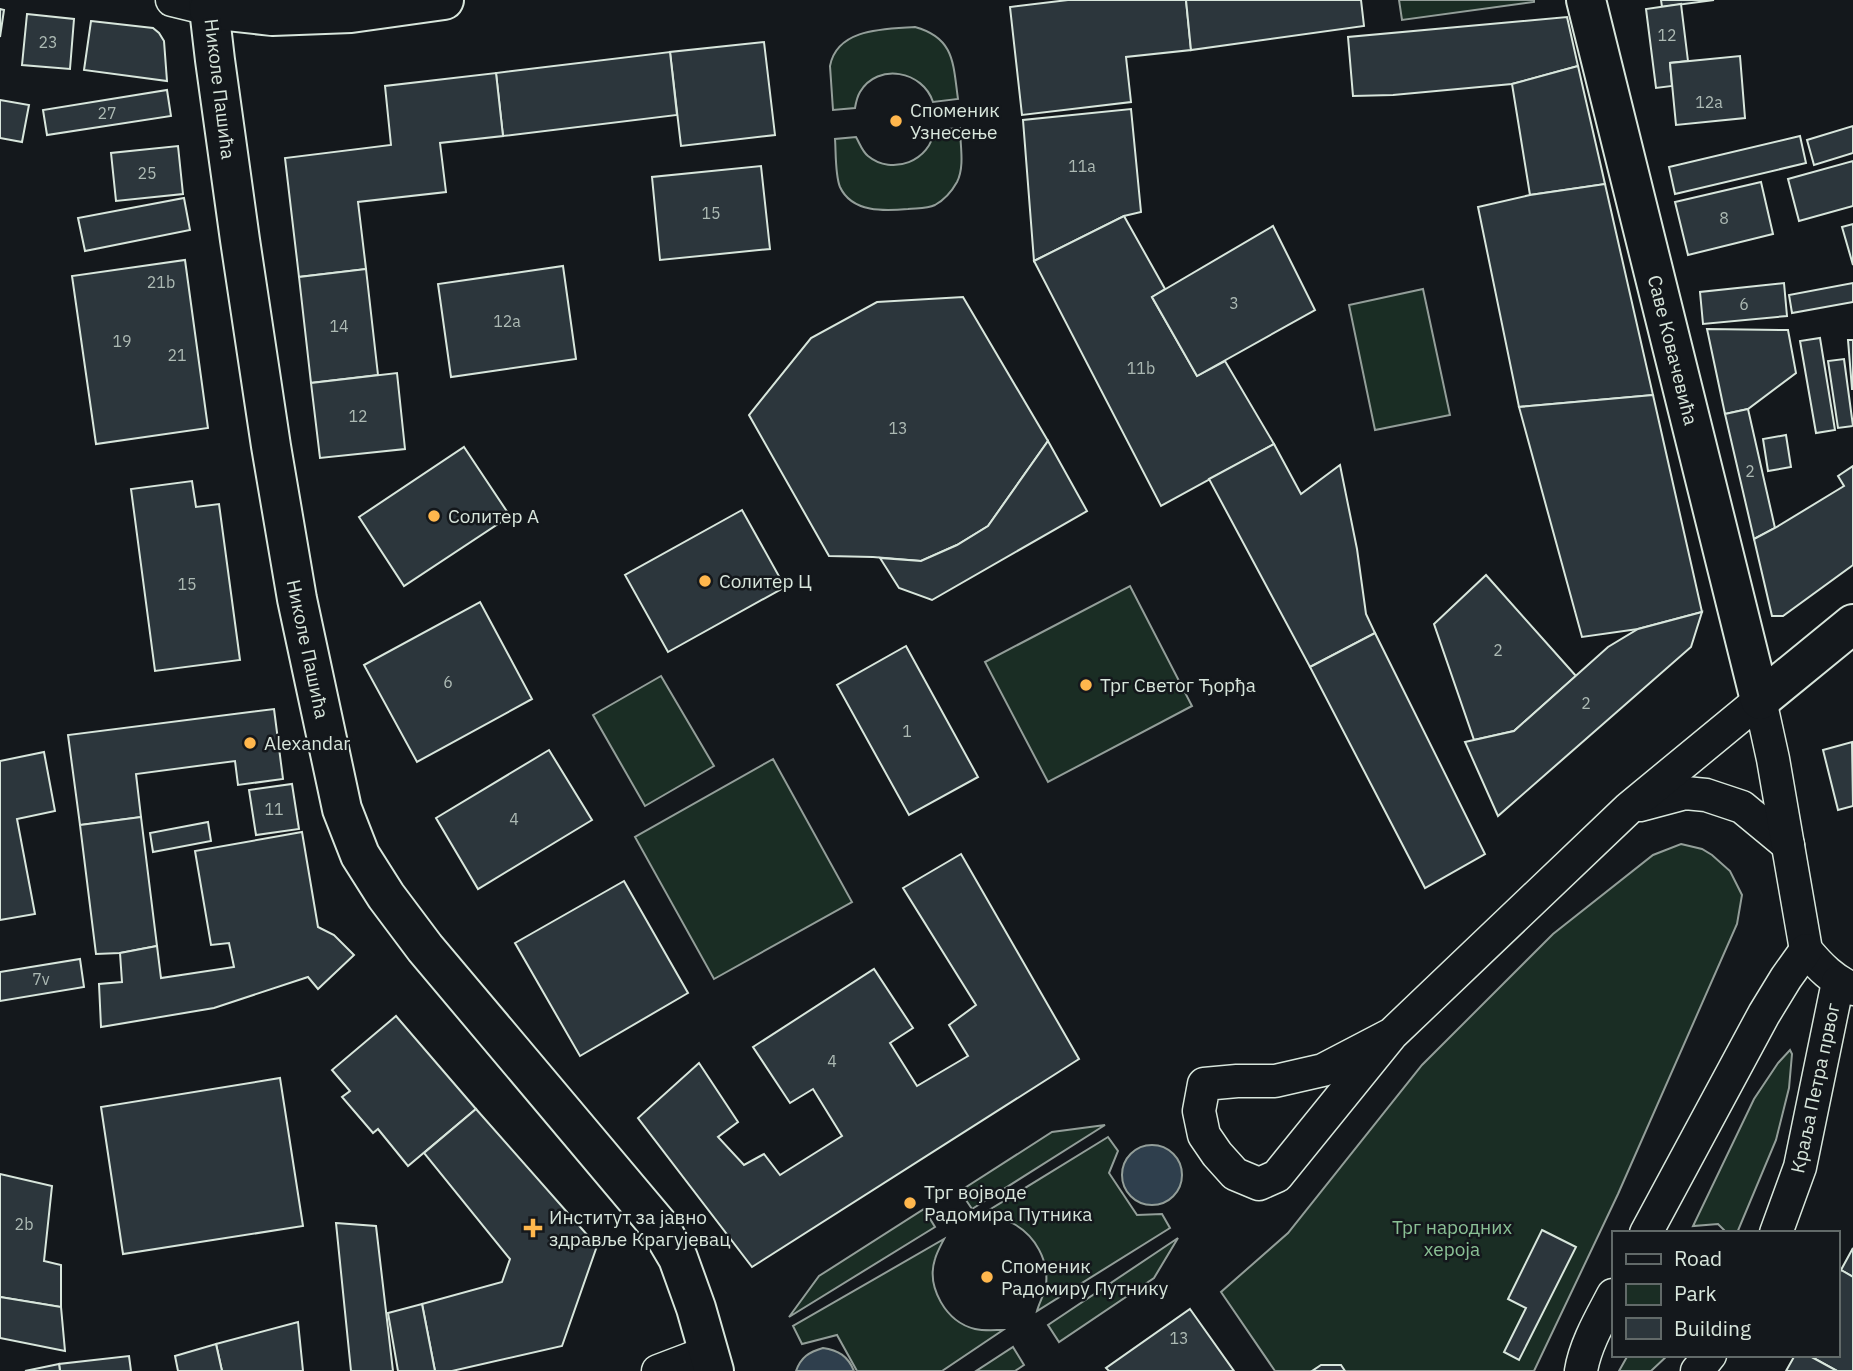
<svg xmlns="http://www.w3.org/2000/svg" width="1853" height="1371" font-family="'IBM Plex Sans',sans-serif">
<rect width="100%" height="100%" fill="#14181c"/>
<g fill="#1a2d24" stroke="#939e99" stroke-width="2">
<polygon points="1399,0 1534,0 1534,2 1402,20"/>
<path d="M915 27C955 38 953 64 958 99L933 102C923 71 878 62 860 92 857 97 856 102 855 108L833 110 830 66C837 28 885 29 915 27Z"/>
<path d="M960 128C960 145 965 166 957 182 952 191 944 200 935 205 927 209 917 208 908 209 885 211 852 213 840 187 835 175 836 152 835 139L856 137C860 144 862 151 868 156 892 176 931 161 934 130Z"/>
<polygon points="1423,289 1450,415 1375,430 1349,305"/>
<polygon points="1130,586 1192,706 1048,782 985,662"/>
<polygon points="661,676 714,766 645,806 593,715"/>
<polygon points="773,759 852,902 714,979 635,837"/>
<polygon points="1681,844 1702,849 1712,855 1730,871 1742,895 1737,924 1618,1194 1534,1371 1275,1371 1221,1292 1288,1233 1422,1065 1553,934 1653,855"/>
<polygon points="1790,1050 1792,1054 1789,1088 1776,1140 1737,1233 1727,1233 1718,1224 1693,1226 1754,1099 1778,1063"/>
<polygon points="1105,1125 972,1209 960,1191 1052,1132"/>
<path d="M1108 1137 1118 1151 1109 1173 1137 1215 1162 1214 1170 1228 1037 1311C1039 1303 1045 1293 1046 1285 1049 1260 1035 1236 1014 1224 1003 1217 989 1217 976 1218Z"/>
<polygon points="924,1209 935,1227 789,1317 819,1276"/>
<polygon points="1178,1238 1154,1278 1059,1342 1048,1325"/>
<path d="M944 1239C941 1245 937 1252 935 1259 926 1287 946 1322 975 1329 984 1331 995 1330 1003 1330L942 1371H857L837 1335 802 1344 793 1326Z"/>
<polygon points="1013,1347 1024,1365 1015,1371 976,1371"/>
<polygon points="1628,1355 1668,1355 1651,1371 1619,1371"/>
</g>
<g fill="#2f3f4d" stroke="#939e99" stroke-width="2">
<circle cx="1152" cy="1175" r="30"/>
<path d="M823 1348C838 1350 848 1356 854 1371H796C801 1357 809 1352 823 1348Z"/>
</g>
<g fill="#2c363c" stroke="#d8e6dc" stroke-width="2">
<polygon points="1068,0 1186,0 1191,50 1126,57 1131,102 1022,115 1010,7"/>
<polygon points="1186,0 1361,0 1364,26 1191,50"/>
<polygon points="1661,0 1714,0 1662,7"/>
<polygon points="1681,4 1688,61 1670,63 1672,86 1656,88 1646,9"/>
<polygon points="0,9 4,10 0,37"/>
<polygon points="27,14 74,19 70,69 22,65"/>
<polygon points="1567,17 1578,66 1512,84 1393,95 1353,96 1348,37"/>
<polygon points="91,21 153,28 159,33 164,41 167,81 84,70"/>
<polygon points="764,42 775,135 681,146 670,52"/>
<polygon points="670,52 677,115 503,136 496,73"/>
<polygon points="1740,56 1745,118 1676,125 1670,63"/>
<polygon points="1578,66 1605,184 1530,195 1512,84"/>
<polygon points="496,73 503,136 440,143 446,192 358,202 366,269 299,277 285,158 391,145 385,86"/>
<polygon points="167,90 171,116 47,135 43,110"/>
<polygon points="0,100 29,105 22,142 0,138"/>
<polygon points="1131,109 1141,212 1124,216 1034,261 1023,120"/>
<polygon points="1853,126 1853,153 1814,165 1807,140"/>
<polygon points="1800,136 1806,163 1675,194 1669,167"/>
<polygon points="178,146 183,194 116,201 111,153"/>
<polygon points="1853,161 1853,206 1799,221 1788,179"/>
<polygon points="761,166 770,249 660,260 652,177"/>
<polygon points="1761,182 1773,234 1688,255 1675,202"/>
<polygon points="1605,184 1653,395 1519,407 1478,207 1530,195"/>
<polygon points="184,198 190,230 85,251 78,218"/>
<polygon points="1124,216 1165,289 1152,297 1197,376 1225,361 1274,444 1161,506 1034,261"/>
<polygon points="1853,224 1853,265 1842,227"/>
<polygon points="1273,226 1315,310 1197,376 1152,297"/>
<polygon points="185,260 208,428 96,444 72,276"/>
<polygon points="563,266 576,359 451,377 438,284"/>
<polygon points="366,269 378,375 311,383 299,277"/>
<polygon points="1784,283 1787,316 1703,324 1700,292"/>
<polygon points="1853,283 1853,302 1792,313 1789,295"/>
<polygon points="963,297 1048,441 988,526 957,545 921,561 873,557 829,556 749,415 811,338 877,302"/>
<polygon points="1707,329 1788,330 1796,373 1748,409 1725,414"/>
<polygon points="1820,338 1835,430 1816,433 1800,341"/>
<polygon points="1848,340 1853,340 1853,389 1852,389"/>
<polygon points="1844,359 1853,426 1838,428 1828,361"/>
<polygon points="397,373 405,449 320,458 311,383"/>
<polygon points="1653,395 1702,612 1638,629 1582,637 1519,407"/>
<polygon points="1748,409 1775,528 1754,539 1725,414"/>
<polygon points="1786,435 1791,467 1768,471 1763,439"/>
<polygon points="1048,441 1087,511 932,600 899,588 880,558 921,561 957,545 988,526"/>
<polygon points="1274,444 1301,494 1340,465 1357,549 1366,614 1375,633 1310,667 1209,479"/>
<polygon points="464,447 510,516 404,586 359,517"/>
<polygon points="1853,466 1853,565 1783,616 1772,616 1754,539 1775,528 1844,486 1838,476"/>
<polygon points="192,481 196,507 219,504 240,660 155,671 131,489"/>
<polygon points="742,510 785,587 668,652 625,575"/>
<polygon points="1486,575 1576,676 1514,731 1474,740 1434,624"/>
<polygon points="480,602 532,699 417,762 364,665"/>
<polygon points="1702,612 1691,647 1498,816 1465,742 1514,731 1608,647 1638,629"/>
<polygon points="1375,633 1485,854 1425,888 1310,667"/>
<polygon points="906,646 978,777 909,815 837,685"/>
<polygon points="274,709 283,779 238,785 235,761 136,774 141,817 80,825 68,735"/>
<polygon points="1852,742 1853,806 1838,810 1823,750"/>
<polygon points="549,750 592,820 478,889 436,818"/>
<polygon points="44,752 55,811 17,819 35,914 0,920 0,761"/>
<polygon points="292,784 299,829 256,835 249,790"/>
<polygon points="141,817 157,946 120,953 96,954 80,825"/>
<polygon points="208,822 211,841 153,852 150,833"/>
<polygon points="302,832 318,927 334,935 354,955 318,989 308,977 214,1008 101,1027 99,984 122,982 120,953 157,946 161,978 234,967 229,943 211,945 195,851"/>
<polygon points="961,854 1079,1059 752,1267 638,1118 699,1063 738,1122 718,1137 744,1165 764,1154 780,1175 842,1136 813,1089 790,1103 753,1047 874,969 913,1028 890,1043 917,1086 968,1056 949,1025 976,1005 903,888"/>
<polygon points="624,881 688,993 580,1056 515,943"/>
<polygon points="80,959 84,987 0,1001 0,972"/>
<polygon points="396,1016 476,1109 408,1166 378,1129 373,1133 342,1097 350,1091 332,1070"/>
<polygon points="280,1078 303,1226 123,1254 101,1107"/>
<polygon points="476,1109 597,1246 562,1346 452,1371 435,1371 422,1304 502,1282 510,1259 424,1153"/>
<polygon points="0,1174 52,1186 44,1261 61,1265 61,1307 0,1297"/>
<polygon points="336,1223 376,1226 393,1371 351,1371"/>
<polygon points="1542,1230 1576,1247 1519,1360 1504,1352 1526,1308 1508,1299"/>
<polygon points="1853,1248 1853,1277 1841,1270"/>
<polygon points="1841,1270 1853,1277 1853,1371 1837,1371 1808,1355 1837,1355 1837,1277"/>
<polygon points="0,1297 61,1307 65,1351 0,1338"/>
<polygon points="422,1304 435,1371 398,1371 388,1313"/>
<polygon points="1190,1309 1234,1371 1109,1371 1106,1368"/>
<polygon points="298,1322 303,1371 222,1371 216,1344"/>
<polygon points="216,1344 222,1371 178,1371 175,1356"/>
<polygon points="1795,1355 1808,1355 1837,1371 1786,1371"/>
<polygon points="129,1356 131,1371 60,1371 59,1364"/>
<polygon points="59,1364 60,1371 25,1371"/>
<polygon points="1321,1365 1341,1365 1345,1371 1312,1371"/>
</g>
<g fill="none" stroke-linecap="round" stroke-linejoin="round">
<defs>
<g id="street">
<polyline points="172,0 209,9"/>
<polyline points="1640,805 1685,793 1706,795 1742,807 1788,845"/>
<path d="M1392 1034 1323 1070 1275 1081H1237L1204 1084 1199 1111 1204 1135 1217 1154 1235 1174 1259 1184 1277 1176 1392 1034 1629 808 1760 700 1773 759 1806 950C1820 967 1833 980 1853 989"/>
<polyline points="1646,1233 1764,1014 1786,978 1806,950"/>
<polyline points="1776,1233 1800,1167 1838,982"/>
<polyline points="658,1371 708,1352"/>
<path d="M1581 1371C1585 1345 1601 1318 1613 1295"/>
<polyline points="1697,1371 1710,1355"/>
</g>
<g id="secondary">
<polyline points="208,0 215,60 240,240 271,446 297,599 342,809 360,855 386,896 425,948 659,1226 678,1258 696,1308 714,1371"/>
<polyline points="1586,0 1760,700 1853,624"/>
<polyline points="209,9 272,16 351,13 444,0"/>
</g>
</defs>
<use href="#street" stroke="#d8e6dc" stroke-width="35"/>
<use href="#secondary" stroke="#d8e6dc" stroke-width="42"/>
<use href="#street" stroke="#14181c" stroke-width="32"/>
<use href="#secondary" stroke="#14181c" stroke-width="38"/>
</g>
<g fill="#ffb74d" stroke="#14181c" stroke-width="2.5">
<circle cx="896" cy="121" r="7"/>
<circle cx="434" cy="516" r="7"/>
<circle cx="705" cy="581" r="7"/>
<circle cx="1086" cy="685" r="7"/>
<circle cx="250" cy="743" r="7"/>
<circle cx="910" cy="1203" r="7"/>
<path d="M529.5 1217.5h7v7h7v7h-7v7h-7v-7h-7v-7h7z"/>
<circle cx="987" cy="1277" r="7"/>
</g>
<g text-anchor="middle" stroke-width="5" stroke-linejoin="round" paint-order="stroke">
<g font-size="16" fill="#adbab4">
<text x="1667" y="41">12</text>
<text x="48" y="48">23</text>
<text x="1709" y="108">12a</text>
<text x="107" y="119">27</text>
<text x="1082" y="172">11a</text>
<text x="147" y="179">25</text>
<text x="711" y="219">15</text>
<text x="1724" y="224">8</text>
<text x="161" y="288">21b</text>
<text x="1234" y="309">3</text>
<text x="1744" y="310">6</text>
<text x="507" y="327">12a</text>
<text x="339" y="332">14</text>
<text x="122" y="347">19</text>
<text x="177" y="361">21</text>
<text x="1141" y="374">11b</text>
<text x="358" y="422">12</text>
<text x="898" y="434">13</text>
<text x="1750" y="477">2</text>
<text x="187" y="590">15</text>
<text x="1498" y="656">2</text>
<text x="448" y="688">6</text>
<text x="1586" y="709">2</text>
<text x="907" y="737">1</text>
<text x="274" y="815">11</text>
<text x="514" y="825">4</text>
<text x="41" y="985">7v</text>
<text x="832" y="1067">4</text>
<text x="24" y="1230">2b</text>
<text x="1179" y="1344">13</text>
</g>
<g font-size="19" fill="#d8e6dc" stroke="#14181c">
<text transform="translate(220 89) rotate(83)" y="7">Николе Пашића</text>
<text transform="translate(1673 350) rotate(76)" y="7">Саве Ковачевића</text>
<text transform="translate(308 649) rotate(78)" y="7">Николе Пашића</text>
<text transform="translate(1815 1088) rotate(-78)" y="7">Краља Петра првог</text>
</g>
<g font-size="19" fill="#d8e6dc" stroke="#14181c" text-anchor="start">
<text x="910" y="117">Споменик<tspan x="910" dy="22">Узнесење</tspan></text>
<text x="448" y="523">Солитер А</text>
<text x="719" y="588">Солитер Ц</text>
<text x="1100" y="692">Трг Светог Ђорђа</text>
<text x="264" y="750">Alexandar</text>
<text x="924" y="1199">Трг војводе<tspan x="924" dy="22">Радомира Путника</tspan></text>
<text x="549" y="1224">Институт за јавно<tspan x="549" dy="22">здравље Крагујевац</tspan></text>
<text x="1001" y="1273">Споменик<tspan x="1001" dy="22">Радомиру Путнику</tspan></text>
</g>
<g font-size="19" fill="#8ac095" stroke="#14181c">
<text x="1452" y="1234">Трг народних<tspan x="1452" dy="22">хероја</tspan></text>
</g>
</g>
<rect x="1612" y="1231" width="228" height="126" fill="#14181c" stroke="#626a69" stroke-width="2"/>
<rect x="1626" y="1254" width="35" height="10" fill="#14181c" stroke="#626a69" stroke-width="2"/>
<text x="1674" y="1266" font-size="21" fill="#d8e6dc">Road</text>
<rect x="1626" y="1284" width="35" height="21" fill="#1a2d24" stroke="#626a69" stroke-width="2"/>
<text x="1674" y="1301" font-size="21" fill="#d8e6dc">Park</text>
<rect x="1626" y="1318" width="35" height="21" fill="#2c363c" stroke="#626a69" stroke-width="2"/>
<text x="1674" y="1336" font-size="21" fill="#d8e6dc">Building</text>
</svg>
